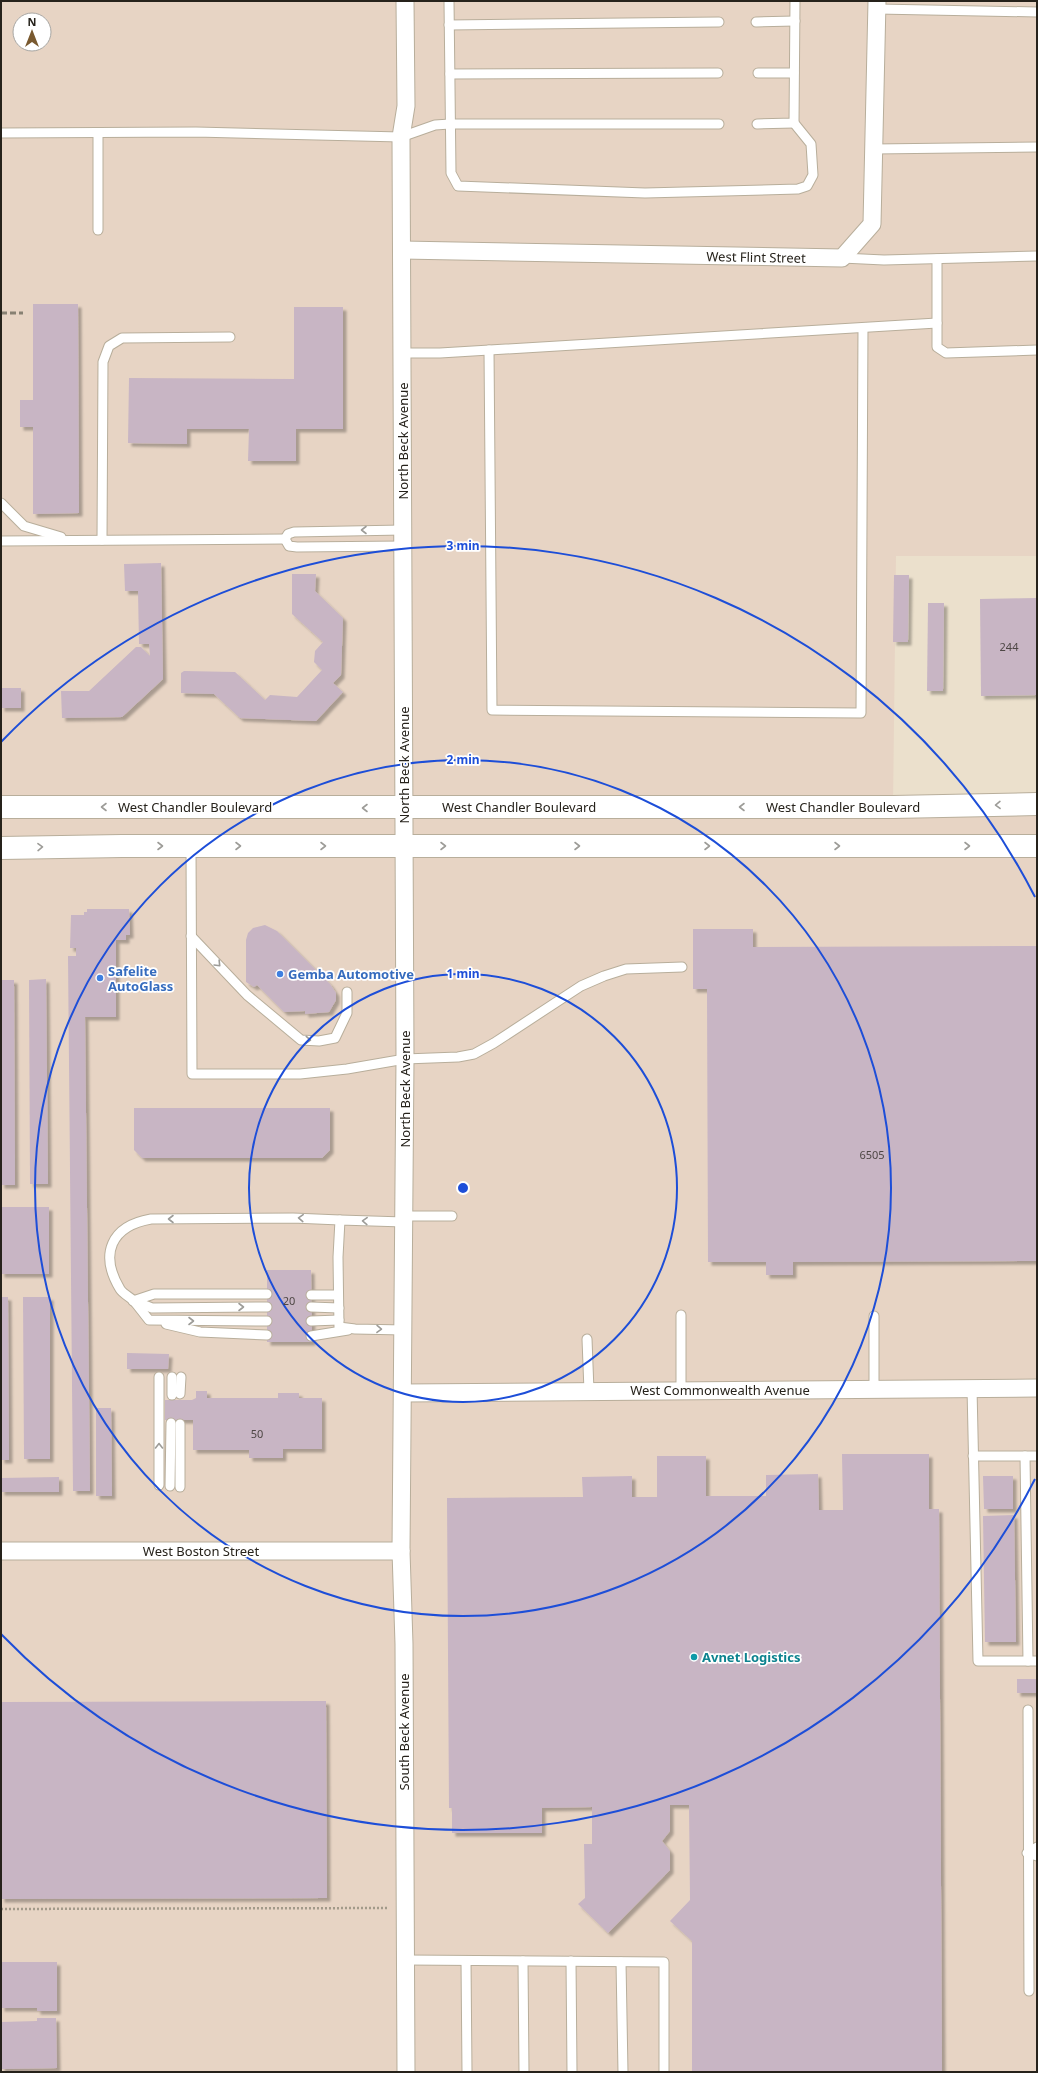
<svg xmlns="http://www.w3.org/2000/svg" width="1038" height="2073" font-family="'Noto Sans',sans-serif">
<defs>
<filter id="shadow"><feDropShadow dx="3.5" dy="3.5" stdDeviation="1" flood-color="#0004"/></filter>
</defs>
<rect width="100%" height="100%" fill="#ebe0cc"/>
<path fill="#e7d4c4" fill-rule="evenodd" d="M1 1H1037V556H896L893 807 1037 806V2072H1ZM20 20H44V44H20Z"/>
<g fill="#c8b5c4" filter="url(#shadow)">
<polygon points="33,304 78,304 79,513 33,514 33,427 20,427 20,400 33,400"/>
<polygon points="294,307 343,307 343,429 296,429 296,461 248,461 249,429 187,429 187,444 128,443 129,378 294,379"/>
<polygon points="161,563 163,679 122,717 62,718 61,691 89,691 136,647 141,647 150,656 149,644 139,644 138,591 125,591 124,564"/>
<polygon points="292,574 316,574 315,591 343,618 341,675 333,683 343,692 316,721 240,718 214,694 181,693 181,673 184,671 235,672 265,700 270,695 297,697 322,670 314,662 315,651 323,642 292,614"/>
<polygon points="894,575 909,575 908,642 893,642"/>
<polygon points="1037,598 1037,695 981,696 980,599"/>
<polygon points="928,603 944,603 943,691 927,691"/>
<rect x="1" y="688" width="20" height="20"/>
<polygon points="87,909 129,909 130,935 126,935 126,940 116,940 116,1017 85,1017 90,1491 73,1491 68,956 76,956 76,948 70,948 71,915 84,915 84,912 87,912"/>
<polygon points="265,925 277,931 330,984 336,993 336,1000 329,1012 305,1014 305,1011 284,1012 257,985 254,987 246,982 246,940 248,933 253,928"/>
<polygon points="693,929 753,929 753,947 1036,946 1036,1261 793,1262 793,1275 766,1275 766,1262 708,1262 707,989 693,989"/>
<polygon points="46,979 48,1184 30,1184 29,980"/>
<polygon points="1,980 14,980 15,1185 1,1185"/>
<polygon points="134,1108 330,1108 330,1150 322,1158 142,1158 134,1150"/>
<rect x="1" y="1207" width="48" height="67"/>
<polygon points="267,1270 311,1270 312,1342 267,1342"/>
<polygon points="1,1297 8,1297 9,1460 1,1460"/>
<polygon points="23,1297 50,1297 50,1459 24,1459"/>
<polygon points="127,1353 169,1354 168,1369 127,1369"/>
<polygon points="196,1391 207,1391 207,1398 278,1398 278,1393 299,1393 299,1398 322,1398 322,1449 283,1449 283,1458 249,1458 249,1450 193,1450 193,1420 165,1420 165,1400 192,1400 196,1398"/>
<polygon points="96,1408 111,1408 112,1496 96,1496"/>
<polygon points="842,1454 929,1454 929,1509 939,1509 942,2072 692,2072 692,1941 670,1921 690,1900 689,1805 670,1805 670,1831 662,1841 670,1851 670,1870 608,1933 578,1904 585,1898 584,1844 592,1844 592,1807 542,1808 542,1833 452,1833 452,1808 449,1808 447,1498 583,1497 582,1477 632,1476 632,1497 657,1497 657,1456 706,1456 706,1496 766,1496 766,1475 818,1474 819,1510 843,1510"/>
<polygon points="983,1476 1013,1476 1013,1509 984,1509"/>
<polygon points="59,1477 59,1492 1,1492 1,1478"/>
<polygon points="1014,1515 1016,1642 985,1642 983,1516"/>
<rect x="1017" y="1679" width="20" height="14"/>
<polygon points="326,1701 327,1898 1,1899 1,1702"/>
<polygon points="1,1962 57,1962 57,2011 37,2011 37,2008 1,2008"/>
<polygon points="37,2018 56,2018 57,2068 1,2069 1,2022 37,2021"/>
</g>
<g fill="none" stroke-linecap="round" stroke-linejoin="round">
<defs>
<g id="service">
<polyline points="449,1 451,173 458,186 645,193 798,189 807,186 813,175 811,144 794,123"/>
<polyline points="877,9 1037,12"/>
<polyline points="756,22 795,21"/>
<polyline points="449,25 719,22"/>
<polyline points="758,73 794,73"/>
<polyline points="450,74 718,73"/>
<polyline points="757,124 794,123 795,1"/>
<polyline points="1,133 196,132 401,137 435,125 450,124 719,124"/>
<polyline points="98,134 98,230"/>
<polyline points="874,149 1037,147"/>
<polyline points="842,258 884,260 1037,256"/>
<polyline points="937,259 937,347 946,353 1037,350"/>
<polyline points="489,350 492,710 861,713 863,328"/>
<polyline points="403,353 440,353 937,323"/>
<polyline points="1,503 24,526 61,537"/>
<polyline points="403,530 294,532 288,534 285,539 289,546 297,547 403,546"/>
<polyline points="102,540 103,362 109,346 122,338 230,337"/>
<polyline points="1,541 285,539"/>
<polyline points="191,846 192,1074 300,1074 347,1069 405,1059 458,1057 474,1054 494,1043 581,986 604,976 626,969 682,967"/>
<polyline points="191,936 247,995 301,1040 319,1041 335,1038 347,1013 347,992"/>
<polyline points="404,1216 452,1216"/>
<polyline points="311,1295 338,1295"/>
<polyline points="133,1301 154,1294 267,1294"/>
<polyline points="134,1301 152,1308 267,1307"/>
<polyline points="311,1307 339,1308"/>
<polyline points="681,1315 681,1390"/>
<polyline points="874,1316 874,1389"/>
<path d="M267 1321 149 1320C144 1314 139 1307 134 1301 130 1297 123 1294 120 1289 99 1254 111 1226 151 1219L293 1218 340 1220"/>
<polyline points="311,1321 339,1320"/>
<polyline points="166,1324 200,1332 267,1335"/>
<polyline points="404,1330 355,1329 339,1327 338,1257 340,1220 404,1222"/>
<polyline points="311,1336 348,1330"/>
<polyline points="587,1339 589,1391"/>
<polyline points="159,1377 159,1485"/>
<polyline points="972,1388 978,1661 1037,1661"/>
<polyline points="180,1394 181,1377"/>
<polyline points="172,1395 172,1377"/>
<polyline points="180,1424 180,1487"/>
<polyline points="973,1456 1037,1456"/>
<polyline points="1025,1456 1028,1661"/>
<polyline points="170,1486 171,1423"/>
<polyline points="1028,1710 1029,1991"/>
<polyline points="1037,1847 1027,1853 1037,1856"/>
<polyline points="406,1960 664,1962 664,2072"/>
<polyline points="466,1961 467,2072"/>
<polyline points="523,1961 524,2072"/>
<polyline points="571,1961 572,2072"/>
<polyline points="621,1962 623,2072"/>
</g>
<g id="minor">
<polyline points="405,1 406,106 401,137 405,1059 401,1551 404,1644 406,2072"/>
<polyline points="402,250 842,258 872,224 877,1"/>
<polyline points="404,1393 1037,1388"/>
<polyline points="1,1551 401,1551"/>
</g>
<g id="secondary">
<polyline points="1,807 893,807 1037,804"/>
<polyline points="1,848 122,846 1037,846"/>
</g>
</defs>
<use href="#service" stroke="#b8ae9b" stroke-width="11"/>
<use href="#minor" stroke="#b8ae9b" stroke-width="19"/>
<use href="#secondary" stroke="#b8ae9b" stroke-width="24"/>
<polyline stroke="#a29a8a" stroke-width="2.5" stroke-dasharray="2 2" stroke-linecap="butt" points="1,1909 388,1908"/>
<use href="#service" stroke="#fff" stroke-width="9"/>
<use href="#minor" stroke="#fff" stroke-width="17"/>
<use href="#secondary" stroke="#fff" stroke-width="22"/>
<polyline stroke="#878072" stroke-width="3" stroke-dasharray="6 3" stroke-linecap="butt" points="1,313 23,313"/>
</g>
<defs><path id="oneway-chevron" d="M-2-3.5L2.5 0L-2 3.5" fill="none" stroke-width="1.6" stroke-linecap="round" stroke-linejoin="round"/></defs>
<g stroke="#9d9c98">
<use href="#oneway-chevron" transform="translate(364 530) rotate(180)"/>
<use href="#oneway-chevron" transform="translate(998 805) rotate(179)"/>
<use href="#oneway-chevron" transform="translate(104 807) rotate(-180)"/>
<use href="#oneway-chevron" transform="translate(742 807) rotate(180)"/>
<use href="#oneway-chevron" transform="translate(365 808) rotate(180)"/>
<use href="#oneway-chevron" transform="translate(160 846)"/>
<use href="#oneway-chevron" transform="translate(238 846)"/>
<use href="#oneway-chevron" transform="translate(323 846)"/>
<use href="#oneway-chevron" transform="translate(443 846)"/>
<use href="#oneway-chevron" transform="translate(577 846)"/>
<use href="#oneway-chevron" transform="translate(707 846)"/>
<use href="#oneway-chevron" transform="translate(837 846)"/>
<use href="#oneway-chevron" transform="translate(967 846)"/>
<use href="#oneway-chevron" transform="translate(40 847) rotate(-1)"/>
<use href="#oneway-chevron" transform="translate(218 964) rotate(46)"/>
<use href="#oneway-chevron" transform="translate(308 1040) rotate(4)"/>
<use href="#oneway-chevron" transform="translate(301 1218) rotate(-177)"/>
<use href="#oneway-chevron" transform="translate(171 1219) rotate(180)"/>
<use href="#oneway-chevron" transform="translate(365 1221) rotate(-178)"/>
<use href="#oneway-chevron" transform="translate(241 1307)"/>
<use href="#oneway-chevron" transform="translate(191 1321)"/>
<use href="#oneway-chevron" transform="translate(379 1329) rotate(1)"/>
<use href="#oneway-chevron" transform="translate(159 1446) rotate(-90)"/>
</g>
<g fill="none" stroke="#1d4ed8" stroke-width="2">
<circle cx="463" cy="1188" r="214"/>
<circle cx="463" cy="1188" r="428"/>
<path d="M1035 1479A642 642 0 0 1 1 1634M1 742A642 642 0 0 1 1035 897"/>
</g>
<g fill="#3f7fe0" stroke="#fff" stroke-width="1.5">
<circle cx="280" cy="974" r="4"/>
<circle cx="100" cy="978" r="4"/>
</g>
<circle fill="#0f9aa8" stroke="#fff" stroke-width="1.5" cx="694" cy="1657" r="4"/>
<g text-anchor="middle" stroke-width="3.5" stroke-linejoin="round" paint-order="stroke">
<g font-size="11" fill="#4e4745">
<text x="1009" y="651">244</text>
<text x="872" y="1159">6505</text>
<text x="289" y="1305">20</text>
<text x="257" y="1438">50</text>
</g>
<g font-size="13" fill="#26221b" stroke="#fff">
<text transform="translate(756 257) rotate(1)" y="5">West Flint Street</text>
<text transform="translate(403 441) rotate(-90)" y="5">North Beck Avenue</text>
<text transform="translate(404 765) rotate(-90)" y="5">North Beck Avenue</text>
<text x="195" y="812">West Chandler Boulevard</text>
<text x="519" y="812">West Chandler Boulevard</text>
<text x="843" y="812">West Chandler Boulevard</text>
<text transform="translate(405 1089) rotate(-90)" y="5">North Beck Avenue</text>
<text x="720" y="1395">West Commonwealth Avenue</text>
<text x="201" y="1556">West Boston Street</text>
<text transform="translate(404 1732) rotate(-90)" y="5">South Beck Avenue</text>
</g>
<g font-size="13" font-weight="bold" fill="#366cbe" stroke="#fff" text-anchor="start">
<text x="108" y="976">Safelite<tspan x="108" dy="15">AutoGlass</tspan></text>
<text x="288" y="979">Gemba Automotive</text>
</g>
<g font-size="13" font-weight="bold" fill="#0d838f" stroke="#fff" text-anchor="start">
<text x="702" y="1662">Avnet Logistics</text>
</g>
</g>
<circle cx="463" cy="1188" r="6" fill="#1d4ed8" stroke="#fff" stroke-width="2"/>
<g font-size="12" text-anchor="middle" font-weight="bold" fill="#1d4ed8" stroke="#fff" stroke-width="3.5" stroke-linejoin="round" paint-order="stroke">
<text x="463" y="550">3 min</text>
<text x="463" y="764">2 min</text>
<text x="463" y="978">1 min</text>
</g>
<rect width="1038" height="2073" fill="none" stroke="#26221b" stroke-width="4"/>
<g transform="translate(32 32)"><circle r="19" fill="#ffffff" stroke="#a8a7a4"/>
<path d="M0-3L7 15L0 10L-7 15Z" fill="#79592f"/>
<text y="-6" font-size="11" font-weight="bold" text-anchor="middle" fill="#26221b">N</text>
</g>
</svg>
